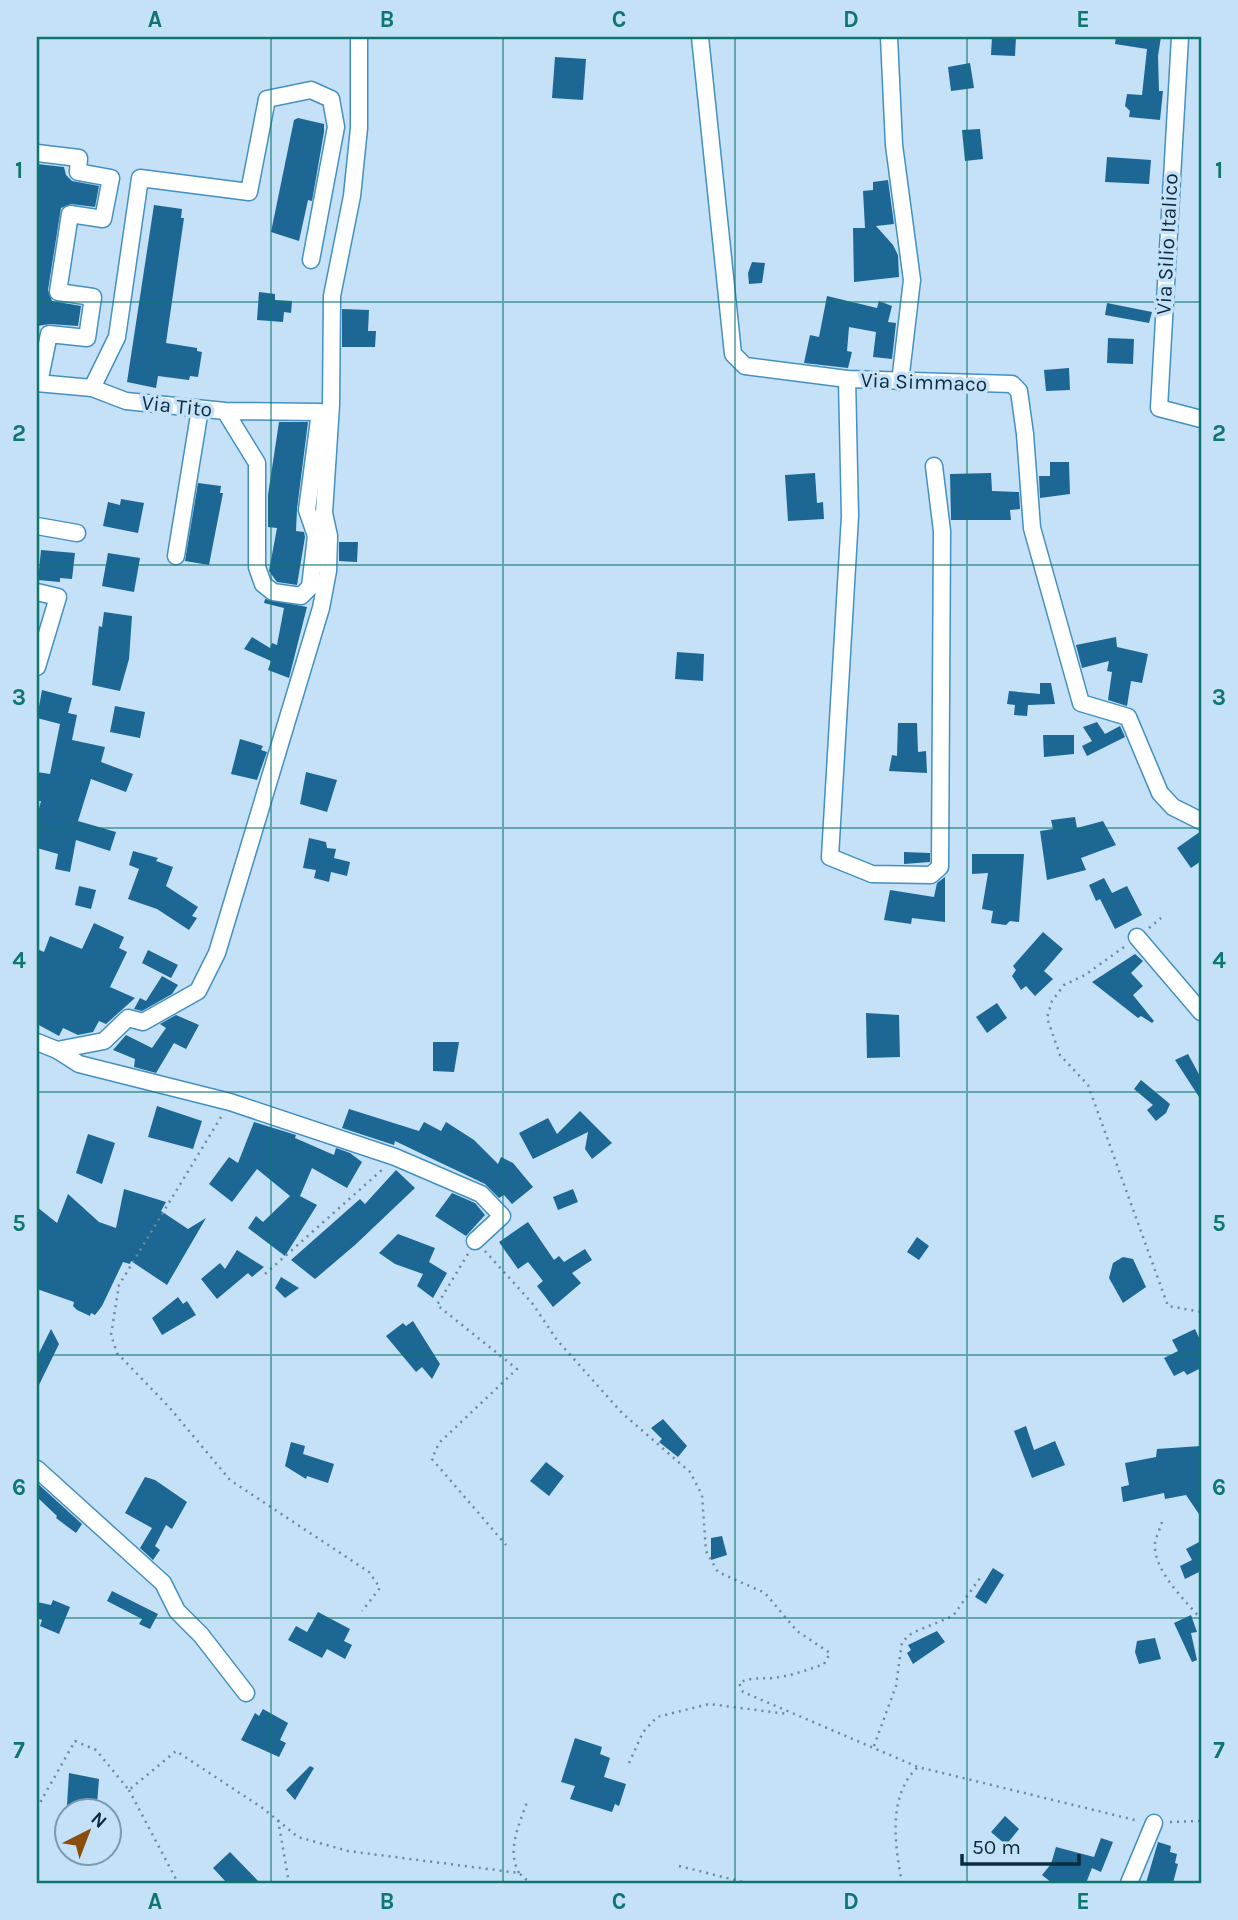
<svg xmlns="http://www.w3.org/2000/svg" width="1238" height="1920" font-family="Karla,sans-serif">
<rect width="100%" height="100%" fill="#c4e1f7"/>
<g fill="#1c6794">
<polygon points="992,37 1016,37 1015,56 991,55"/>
<polygon points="1116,37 1161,37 1158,56 1159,91 1163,91 1160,120 1129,117 1130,111 1125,106 1127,94 1142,95 1147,49 1115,44"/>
<polygon points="555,57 586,59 583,100 552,98"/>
<polygon points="970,63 974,88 951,91 948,67"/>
<polygon points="298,118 324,124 324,132 312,201 308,200 299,241 271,232 294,120"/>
<polygon points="980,129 983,159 965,161 962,130"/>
<polygon points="1107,157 1151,160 1149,184 1105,182"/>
<polygon points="37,164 64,167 66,175 72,181 99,186 95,207 71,204 61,208 48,290 52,301 81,306 78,326 50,324 37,326"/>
<polygon points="888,180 894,224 876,226 893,245 898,255 899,277 854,282 853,228 865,228 863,191 873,190 873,182"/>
<polygon points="154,205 182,209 181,218 184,218 166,343 197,348 197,351 202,352 198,377 190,376 189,380 158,376 156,388 127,382"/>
<polygon points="752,262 765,263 762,283 749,284 748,273"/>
<polygon points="259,292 275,294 275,300 292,301 291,313 284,312 283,322 257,320"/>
<polygon points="827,296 877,308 879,301 892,306 888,322 896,323 892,359 873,357 876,332 849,327 847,351 852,352 848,368 804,363 810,335 819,337"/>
<polygon points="1107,303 1152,312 1149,323 1105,315"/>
<polygon points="342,309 369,310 368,331 376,331 375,347 342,347"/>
<polygon points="1108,338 1134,339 1133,364 1107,363"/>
<polygon points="1069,368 1070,390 1046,391 1044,370"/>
<polygon points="279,422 308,422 297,509 296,531 304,532 305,537 297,585 277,582 269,571 277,528 268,527 268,495"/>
<polygon points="1050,462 1069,462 1070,494 1040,498 1039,476 1050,476"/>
<polygon points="815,473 817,503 823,502 824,519 788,521 785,475"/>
<polygon points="991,473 992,491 1019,492 1020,509 1010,510 1011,520 951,520 950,474"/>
<polygon points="198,483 221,486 220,493 223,493 209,565 185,561"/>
<polygon points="121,499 144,503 138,533 103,526 108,502 120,505"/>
<polygon points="339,542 358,542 357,562 339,561"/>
<polygon points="41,550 75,553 72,579 60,578 60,582 38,580"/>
<polygon points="108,553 140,558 134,592 102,586"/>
<polygon points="265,599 307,607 289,678 268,670 271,661 244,649 252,637 270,648 272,643 277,645 284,608 264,603"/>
<polygon points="104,612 132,616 129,659 120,691 92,685 99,626 102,627"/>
<polygon points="1116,637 1117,647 1148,654 1142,683 1131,681 1127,706 1108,700 1112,672 1107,671 1109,661 1082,668 1076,645"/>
<polygon points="677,652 704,654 703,681 675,679"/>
<polygon points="1040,683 1051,683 1055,704 1028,705 1027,716 1014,715 1015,705 1007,704 1009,691 1040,694"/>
<polygon points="42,690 72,698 68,713 77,715 72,740 105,747 101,762 133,774 126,792 91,779 78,821 116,832 110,851 76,840 70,872 55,869 58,854 37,848 37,816 41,801 37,801 37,772 50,774 60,724 37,718"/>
<polygon points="115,706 145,712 140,738 110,732"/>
<polygon points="1097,722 1105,734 1120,726 1125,737 1087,756 1082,746 1092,741 1083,727"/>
<polygon points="898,723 917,723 918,752 926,751 927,773 889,771 892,755 897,756"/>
<polygon points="1043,735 1074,735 1074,754 1044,757"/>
<polygon points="240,739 263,746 261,750 267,752 257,780 231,774"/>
<polygon points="306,772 337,780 327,812 300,804"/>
<polygon points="1075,817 1077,828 1103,821 1116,845 1081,858 1086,870 1047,880 1040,831 1053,829 1051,820"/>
<polygon points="1201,831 1201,861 1191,868 1177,848"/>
<polygon points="309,838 326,842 327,848 336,849 334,858 350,862 347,876 331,872 329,882 314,878 316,870 303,868"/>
<polygon points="133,851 158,858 156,861 173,867 166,886 198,907 192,916 197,918 189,930 157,909 128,899 139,869 129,865"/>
<polygon points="904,852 930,853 930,862 904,864"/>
<polygon points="972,854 1024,854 1019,922 1010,921 1006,925 991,923 993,911 982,909 988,873 972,874"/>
<polygon points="945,877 945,922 912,918 911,924 884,920 890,890 934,897 937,883"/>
<polygon points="1104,878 1112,893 1127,886 1142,915 1115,929 1100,899 1096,901 1089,885"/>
<polygon points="79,886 96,890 91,909 75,905"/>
<polygon points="94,923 124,937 119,948 127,952 110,987 135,998 106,1024 99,1021 93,1032 78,1035 63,1028 59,1036 37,1024 37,949 44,952 50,936 82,949"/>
<polygon points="1043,932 1063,949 1044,971 1053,979 1035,996 1026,986 1021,990 1012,976 1016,970 1013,966"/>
<polygon points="148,950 178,965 171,978 142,963"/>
<polygon points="1135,954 1143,961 1131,973 1143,986 1133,995 1154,1021 1152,1023 1141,1016 1138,1018 1092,982"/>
<polygon points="162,976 178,985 172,994 142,1011 134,1009 140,998 146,1001"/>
<polygon points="997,1003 1007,1018 987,1033 976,1017"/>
<polygon points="866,1013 899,1015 900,1057 867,1058"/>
<polygon points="176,1015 199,1025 186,1049 174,1043 156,1073 134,1067 135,1059 113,1050 126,1035 152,1048 166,1028 160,1024"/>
<polygon points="433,1042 459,1042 454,1072 433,1071"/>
<polygon points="1188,1054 1201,1078 1201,1100 1175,1060"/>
<polygon points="1141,1080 1170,1104 1166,1113 1156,1121 1147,1110 1153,1105 1134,1089"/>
<polygon points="157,1106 202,1121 193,1149 148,1137"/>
<polygon points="349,1109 419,1131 424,1122 441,1131 446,1122 474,1140 498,1164 501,1157 513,1163 533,1187 512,1204 504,1195 499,1198 485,1184 395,1141 394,1145 342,1128"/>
<polygon points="580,1111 612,1143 592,1159 585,1149 588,1132 533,1159 519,1133 548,1118 557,1134"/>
<polygon points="254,1122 296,1135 295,1138 334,1155 336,1148 350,1153 362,1162 347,1188 312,1168 300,1196 317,1205 285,1256 248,1228 256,1216 263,1222 290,1196 257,1169 232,1202 209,1184 229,1157 238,1163"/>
<polygon points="88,1134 115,1143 102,1184 76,1173"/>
<polygon points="396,1170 415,1188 355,1245 315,1279 291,1260 360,1199 365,1204"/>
<polygon points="124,1189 166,1202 161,1211 188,1229 206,1218 167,1285 131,1261 130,1264 123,1262 102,1306 95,1315 91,1313 90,1316 77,1310 73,1306 74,1302 37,1289 37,1207 57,1223 68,1194 99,1222 116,1228"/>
<polygon points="573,1189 578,1202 558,1210 553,1197"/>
<polygon points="452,1193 475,1203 485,1215 466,1236 435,1216"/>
<polygon points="528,1222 554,1260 559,1256 564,1262 585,1249 592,1260 572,1273 581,1283 553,1307 537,1286 543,1281 528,1262 518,1269 499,1242"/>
<polygon points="398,1234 435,1248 429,1262 447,1273 433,1298 417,1286 423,1274 395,1264 379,1253"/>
<polygon points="917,1237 929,1246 919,1260 907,1252"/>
<polygon points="237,1250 264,1267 252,1277 248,1273 217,1299 201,1279 220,1263 225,1269"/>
<polygon points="1123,1257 1133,1259 1146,1287 1123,1303 1109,1278 1113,1263"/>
<polygon points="281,1277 299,1288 285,1298 275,1288"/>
<polygon points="178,1297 183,1304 187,1301 196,1315 162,1335 152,1318"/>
<polygon points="413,1321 440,1364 432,1379 422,1367 416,1372 386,1336 403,1323 406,1326"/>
<polygon points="51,1329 59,1344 37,1389 37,1357"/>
<polygon points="1195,1329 1201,1342 1201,1368 1187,1375 1184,1371 1174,1376 1164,1358 1178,1351 1172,1340"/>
<polygon points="663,1419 687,1446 678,1457 659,1442 662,1439 651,1428"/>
<polygon points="1026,1426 1034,1450 1055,1441 1065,1465 1032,1478 1014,1431"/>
<polygon points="291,1442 305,1446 303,1454 334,1464 328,1483 307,1476 306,1479 285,1466"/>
<polygon points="1201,1446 1201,1517 1186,1495 1165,1499 1164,1493 1123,1502 1121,1487 1129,1485 1125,1463 1156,1457 1157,1449"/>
<polygon points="546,1462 564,1476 549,1496 530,1481"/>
<polygon points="145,1477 155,1480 187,1502 172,1529 166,1525 155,1546 160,1550 153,1560 140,1548 152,1528 125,1513"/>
<polygon points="37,1483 82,1524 76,1533 56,1518 57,1516 37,1497"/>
<polygon points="722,1536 727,1555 711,1560 711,1538"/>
<polygon points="1201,1541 1201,1577 1199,1572 1185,1579 1180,1566 1192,1560 1186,1549"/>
<polygon points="993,1568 1004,1575 986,1604 975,1597"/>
<polygon points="112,1591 158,1614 150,1629 139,1624 142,1619 107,1601"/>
<polygon points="53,1600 70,1607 59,1634 40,1626 42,1620 37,1618 37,1602 51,1605"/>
<polygon points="318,1612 350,1629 344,1641 352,1645 345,1659 327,1649 322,1658 288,1640 296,1626 307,1632"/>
<polygon points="1191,1615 1197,1632 1191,1633 1197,1660 1192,1662 1174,1623"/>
<polygon points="937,1631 945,1642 913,1664 907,1653 911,1650 908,1645"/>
<polygon points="1155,1638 1161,1659 1139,1664 1135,1652 1137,1641"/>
<polygon points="263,1709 288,1723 280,1740 286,1743 279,1757 241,1740 255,1713 259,1716"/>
<polygon points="575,1738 602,1747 600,1754 610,1758 604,1777 626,1784 619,1806 615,1804 612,1812 570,1799 575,1786 561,1782"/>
<polygon points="310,1766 314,1768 295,1800 286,1790"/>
<polygon points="69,1773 99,1779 97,1804 93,1808 67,1805"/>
<polygon points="1005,1816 1019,1829 1006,1845 991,1832"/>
<polygon points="1101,1838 1113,1842 1101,1872 1092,1868 1086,1883 1052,1883 1042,1875 1051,1864 1056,1847 1094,1857"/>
<polygon points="1158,1842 1171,1846 1170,1852 1177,1854 1175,1863 1178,1864 1173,1883 1146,1883"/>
<polygon points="230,1852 260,1883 227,1883 213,1868"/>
</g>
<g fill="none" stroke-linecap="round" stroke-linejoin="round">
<defs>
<g id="minor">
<polyline points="700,37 733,354 745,366 847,379 1012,384 1019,391 1025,434 1032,528 1081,703 1128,717 1160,793 1173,807 1201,821"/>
<polyline points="889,37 894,145 912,280 900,382"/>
<polyline points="1180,37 1159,408 1201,419"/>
<polyline points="37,153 79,158 78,172 111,178 103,219 70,214 58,292 93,297 87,338 49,334 39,383"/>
<polyline points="847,379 850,516 830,857 872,874 931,875 940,867 942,531 934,466"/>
<polyline points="37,383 92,388 126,401 225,411 320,412 307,510 316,536 310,587 301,596 273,592 263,584 257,567 257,463 225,411"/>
<polyline points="92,388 117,337 140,178 249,192 267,99 311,90 331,99 336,127 311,260"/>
<polyline points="37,526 77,533"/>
<polyline points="176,556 200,409"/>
<polyline points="37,592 58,597 37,667"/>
<polyline points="1137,937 1201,1012"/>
<polyline points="37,1042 57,1050 79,1064 230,1102 395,1157 481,1194 502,1216 475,1241"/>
<polyline points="57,1050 104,1041 128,1018 143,1022 198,991 217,953 321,608 328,571 329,536 324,513 331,405 332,296 352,196 359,128 359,37"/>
<polyline points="37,1469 163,1583 177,1611 201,1635 246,1693"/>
<polyline points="1129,1883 1154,1823"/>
</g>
</defs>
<use href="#minor" stroke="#4390c2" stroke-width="19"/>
<g stroke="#6a899e" stroke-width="2.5" stroke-dasharray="2 5" stroke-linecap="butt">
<polyline points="1149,928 1161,918"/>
<polyline points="1124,947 1085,975 1064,985 1052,1001 1047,1018 1060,1055 1088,1085 1168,1306 1201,1312"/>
<polyline points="221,1117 119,1285 111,1335 117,1353 169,1407 230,1480 369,1572 380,1588 362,1611"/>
<path d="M485 1251 532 1303 557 1340 622 1413 690 1472 702 1495 706 1551 718 1572 765 1593 797 1631 830 1653 824 1664C808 1670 790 1676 773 1678 760 1679 751 1677 739 1683L743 1692 918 1767 1139 1821"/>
<polyline points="468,1254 437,1305 517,1369 439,1443 432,1459 506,1545"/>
<polyline points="265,1274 383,1169"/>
<path d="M1162 1522C1160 1529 1156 1537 1155 1543 1153 1571 1185 1600 1201 1619"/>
<polyline points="874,1746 896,1686 902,1642 912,1633 953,1616 980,1578"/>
<polyline points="629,1763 643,1732 657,1717 709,1704 788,1714"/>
<polyline points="129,1790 178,1883"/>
<polyline points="37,1808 75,1741 96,1750 129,1790 176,1751 264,1809 298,1837 348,1851 519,1873 530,1883"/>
<polyline points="278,1820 289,1883"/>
<polyline points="1170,1822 1201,1821"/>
<polyline points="679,1866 747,1883"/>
<path d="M519 1873C506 1850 520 1823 528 1799"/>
<path d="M902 1883C895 1846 887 1795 918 1767"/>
</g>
<use href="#minor" stroke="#fff" stroke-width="16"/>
</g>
<path fill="none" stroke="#0f766e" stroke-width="2" stroke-opacity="0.55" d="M271 37V1883M503 37V1883M735 37V1883M967 37V1883M37 302H1201M37 565H1201M37 828H1201M37 1092H1201M37 1355H1201M37 1618H1201"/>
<g text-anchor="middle" stroke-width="7" stroke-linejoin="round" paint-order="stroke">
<g font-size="21" fill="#0b2c40" stroke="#c4e1f7">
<text transform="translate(1167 244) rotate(-87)" y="7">Via Silio Italico</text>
<text transform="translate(924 382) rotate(2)" y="7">Via Simmaco</text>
<text transform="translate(177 406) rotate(6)" y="7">Via Tito</text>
</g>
</g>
<rect width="1238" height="1920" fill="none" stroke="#c4e1f7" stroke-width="77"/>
<g transform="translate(88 1832) rotate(42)"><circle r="33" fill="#c4e1f7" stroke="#7a99ae" stroke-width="2"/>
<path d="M0-5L12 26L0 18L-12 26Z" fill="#8a4e0c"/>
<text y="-10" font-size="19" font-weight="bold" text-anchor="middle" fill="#0b2c40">N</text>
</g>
<path d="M962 1854v10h117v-10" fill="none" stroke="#0b2c40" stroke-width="3.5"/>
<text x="972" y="1854" font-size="21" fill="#0b2c40" stroke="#c4e1f7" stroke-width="5" paint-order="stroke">50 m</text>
<rect x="38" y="38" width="1162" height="1844" fill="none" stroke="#0f766e" stroke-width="2.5"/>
<g font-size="23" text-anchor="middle" font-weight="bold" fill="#0f766e">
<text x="155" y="27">A</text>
<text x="387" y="27">B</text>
<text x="619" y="27">C</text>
<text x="851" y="27">D</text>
<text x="1083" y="27">E</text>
<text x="19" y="178">1</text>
<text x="1219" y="178">1</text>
<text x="19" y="441">2</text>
<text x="1219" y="441">2</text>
<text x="19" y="705">3</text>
<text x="1219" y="705">3</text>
<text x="19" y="968">4</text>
<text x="1219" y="968">4</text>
<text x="19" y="1231">5</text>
<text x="1219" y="1231">5</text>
<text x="19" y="1495">6</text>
<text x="1219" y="1495">6</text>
<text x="19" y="1758">7</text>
<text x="1219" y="1758">7</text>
<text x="155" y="1909">A</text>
<text x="387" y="1909">B</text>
<text x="619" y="1909">C</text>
<text x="851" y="1909">D</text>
<text x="1083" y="1909">E</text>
</g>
</svg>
